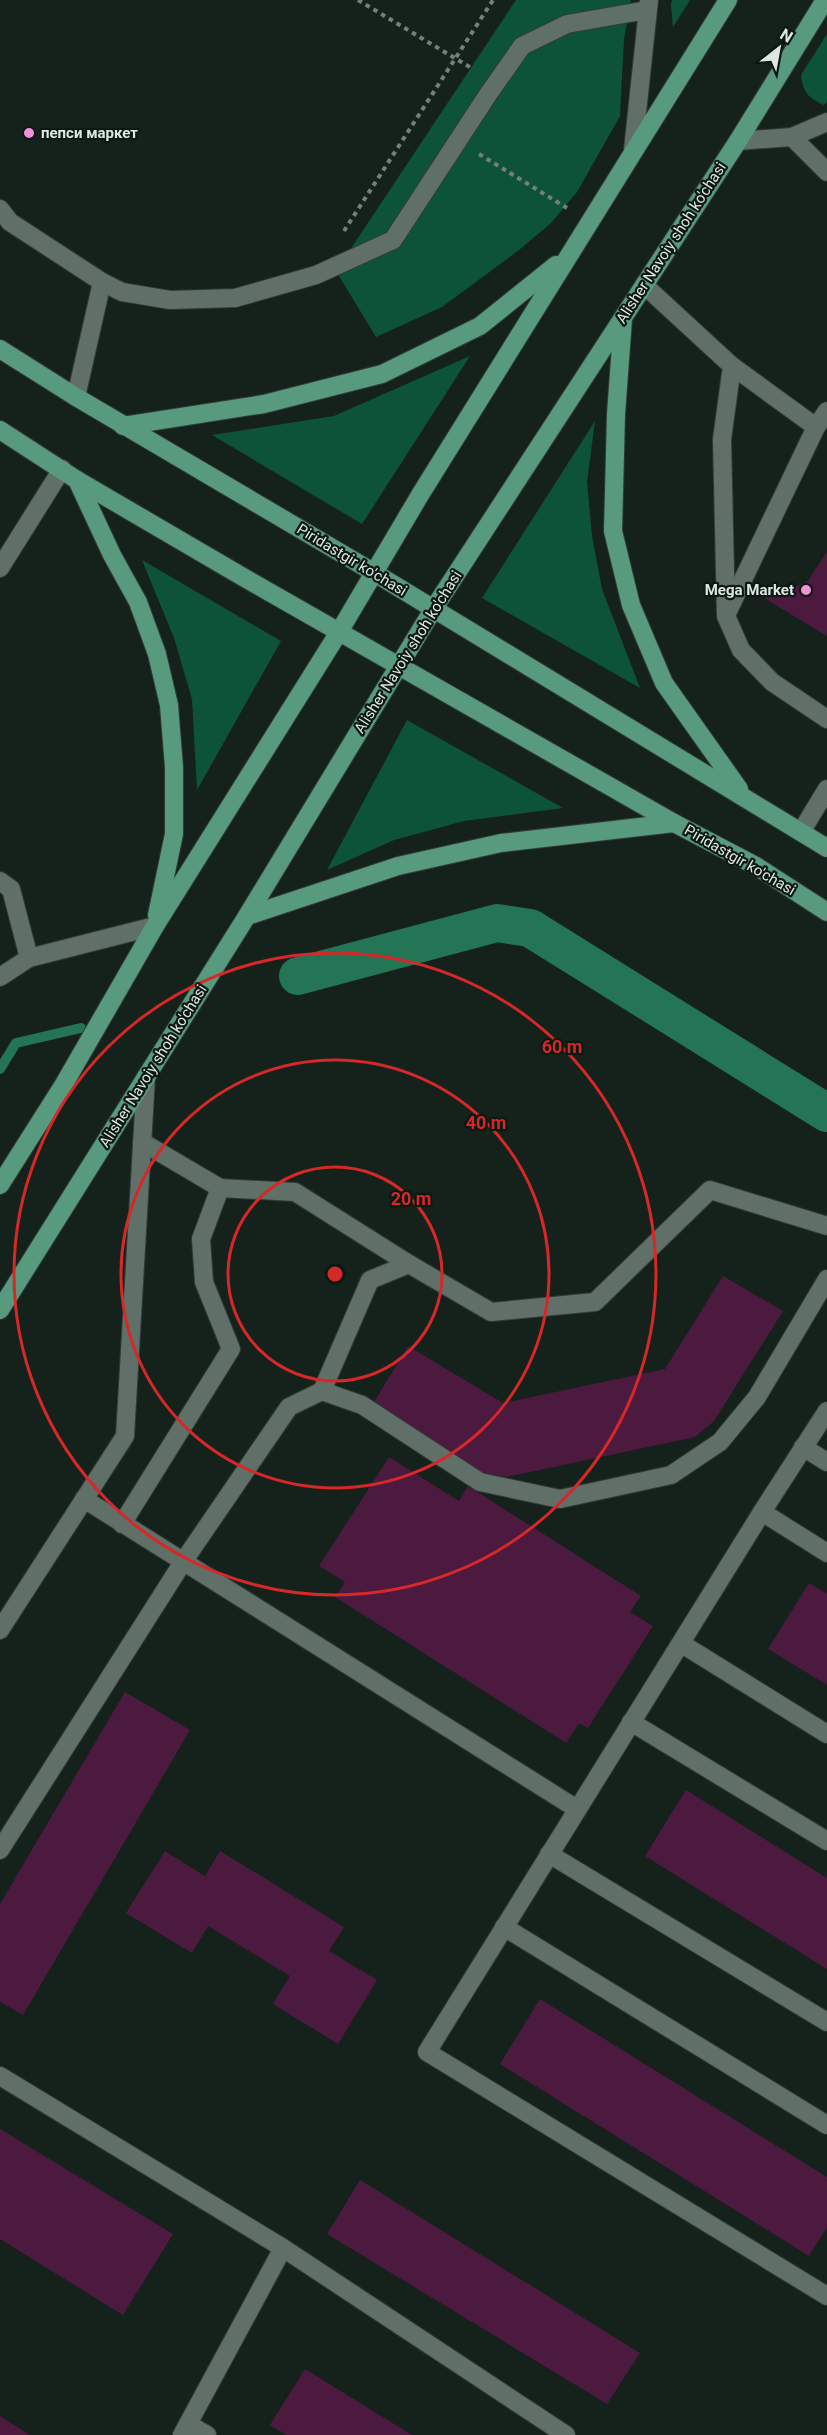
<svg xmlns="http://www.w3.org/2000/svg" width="827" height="2435" font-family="Roboto,sans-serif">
<rect width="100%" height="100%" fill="#15221c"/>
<g fill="#0d533a">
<polygon points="516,0 631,0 624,39 620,116 577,192 551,223 519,250 442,307 376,337 336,271"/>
<polygon points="672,0 690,0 673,27 671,4"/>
<path d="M827 34V102L824 105C808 98 803 92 801 75Z"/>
<polygon points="470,356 362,524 212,435 334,416"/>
<polygon points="595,421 587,482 592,536 602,589 640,688 482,598"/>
<polygon points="142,560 281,641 197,790 192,699 174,638"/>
<polygon points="407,720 563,808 464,821 394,840 327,870"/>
</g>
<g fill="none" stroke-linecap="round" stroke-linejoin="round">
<polyline stroke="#247556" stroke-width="10" points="0,1069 16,1043 81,1028"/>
<polyline stroke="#247556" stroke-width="38" points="298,976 497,923 530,928 827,1113"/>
</g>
<g fill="#4c193f">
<polygon points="827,552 827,636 764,598 807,582"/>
<polygon points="723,1276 783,1311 714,1421 695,1437 507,1477 478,1472 371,1407 408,1346 503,1403 665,1369"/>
<polygon points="389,1457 459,1501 468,1486 641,1596 630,1612 653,1626 588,1728 579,1723 566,1743 335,1597 345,1582 319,1566"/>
<polygon points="809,1583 827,1594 827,1685 768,1649"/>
<polygon points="125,1692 190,1730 23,2015 0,2002 0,1904"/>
<polygon points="686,1790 827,1878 827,1969 645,1856"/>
<polygon points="165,1851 205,1876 220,1851 344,1927 329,1951 377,1980 338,2044 273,2004 290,1976 208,1926 192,1953 126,1913"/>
<polygon points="540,1999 827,2177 827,2227 809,2256 500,2064"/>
<polygon points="0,2129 173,2234 123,2315 0,2239"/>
<polygon points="360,2180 640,2353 607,2404 327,2234"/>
<polygon points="305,2369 412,2435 287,2435 270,2425"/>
<polygon points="0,2416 30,2435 0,2435"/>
</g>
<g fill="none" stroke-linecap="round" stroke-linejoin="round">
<defs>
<g id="minor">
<polyline points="792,137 827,172"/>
<polyline points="738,141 792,137 827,122"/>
<polyline points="633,150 649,0"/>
<polyline points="0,209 10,222 102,282 76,397"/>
<polyline points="102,282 122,292 170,300 235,298 316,275 393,240 487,96 522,46 567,24 647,10"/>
<polyline points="644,285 732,366 722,439 726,616 741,650 772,682 827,719"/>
<polyline points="732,366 816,427"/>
<polyline points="0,568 62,469"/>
<polyline points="728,611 816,427 827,411"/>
<polyline points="801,832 827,789"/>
<polyline points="0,881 11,889 29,958"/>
<polyline points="0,977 29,958 155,926"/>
<polyline points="142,1142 220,1188 295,1192 409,1264"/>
<polyline points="322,1391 370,1280 409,1264 491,1312 595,1302 710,1190 827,1226"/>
<polyline points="827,1411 762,1512 427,2052 827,2296"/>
<polyline points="803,1447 827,1462"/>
<polyline points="84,1499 577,1809"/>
<polyline points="762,1512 827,1553"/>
<polyline points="122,1524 231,1349 204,1282 201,1239 220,1188"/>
<polyline points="0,1630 125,1436 146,1077"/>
<polyline points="682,1644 827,1734"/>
<polyline points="631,1722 827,1841"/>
<polyline points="0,1850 183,1562 289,1407 322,1391 362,1405 480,1482 560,1499 671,1475 720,1442 757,1397 827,1279"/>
<polyline points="549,1854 827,2022"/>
<polyline points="504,1927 827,2125"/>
<polyline points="0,2076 283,2248 566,2435"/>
<polyline points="188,2424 207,2435"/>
<polyline points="182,2435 283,2248"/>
</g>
<g id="major">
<polyline points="623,319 616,414 613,531 631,605 664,683 739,789"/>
<polyline points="0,349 76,397 373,572 827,848"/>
<polyline points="123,426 264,404 382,374 480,326 556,265"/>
<polyline points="0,430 77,480 243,577 674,823 756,866 827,912"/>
<polyline points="77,480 112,555 138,602 157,654 169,705 174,767 174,834 157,915"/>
<polyline points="247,916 398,866 501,843 674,823"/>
<polyline points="0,1185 64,1084 155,926 339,632 420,495 728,0"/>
<polyline points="0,1310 247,916 434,608 738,141 825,0"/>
</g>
</defs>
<use href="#minor" stroke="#323c37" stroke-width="20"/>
<use href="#major" stroke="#323c37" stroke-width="20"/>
<g stroke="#75807b" stroke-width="4" stroke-dasharray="4.5 4.5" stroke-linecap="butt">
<polyline points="358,0 473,69"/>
<polyline points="479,154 567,208"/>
<polyline points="344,231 493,0"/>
</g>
<use href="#minor" stroke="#606f67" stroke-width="18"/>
<use href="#major" stroke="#589a7e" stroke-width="18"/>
</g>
<g fill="none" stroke="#d62828" stroke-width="3">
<circle cx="335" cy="1274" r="107"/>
<circle cx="335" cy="1274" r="214"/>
<circle cx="335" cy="1274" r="321"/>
</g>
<g fill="#f391d6" stroke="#0c1913" stroke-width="2">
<circle cx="29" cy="133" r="6"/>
<circle cx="806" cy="590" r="6"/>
</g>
<g text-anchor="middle" stroke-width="4.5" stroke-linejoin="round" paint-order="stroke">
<g font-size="15" font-weight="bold" fill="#dee6e2" stroke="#0c1913" text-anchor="start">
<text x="41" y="138">пепси маркет</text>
<text x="794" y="595" text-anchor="end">Mega Market</text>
</g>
<g font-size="15" fill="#dee6e2" stroke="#0c1913">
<text transform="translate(671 243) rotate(-57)" y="5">Alisher Navoiy shoh ko'chasi</text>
<text transform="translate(352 560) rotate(31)" y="5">Piridastgir ko'chasi</text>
<text transform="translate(408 652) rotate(-58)" y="5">Alisher Navoiy shoh ko'chasi</text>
<text transform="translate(740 860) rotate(30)" y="5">Piridastgir ko'chasi</text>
<text transform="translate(153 1066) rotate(-58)" y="5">Alisher Navoiy shoh ko'chasi</text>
</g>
</g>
<circle cx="335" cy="1274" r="9" fill="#d62828" stroke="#0c1913" stroke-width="3"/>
<g font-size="18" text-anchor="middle" font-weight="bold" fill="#d62828" stroke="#0c1913" stroke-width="4.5" stroke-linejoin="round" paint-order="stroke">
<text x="562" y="1053">60 m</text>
<text x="486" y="1129">40 m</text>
<text x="411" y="1205">20 m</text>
</g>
<g transform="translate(779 48) rotate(31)" stroke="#0c1913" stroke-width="4.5" paint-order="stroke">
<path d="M0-4.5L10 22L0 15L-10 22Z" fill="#dee6e2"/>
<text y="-9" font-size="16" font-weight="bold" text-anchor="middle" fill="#dee6e2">N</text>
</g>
</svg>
